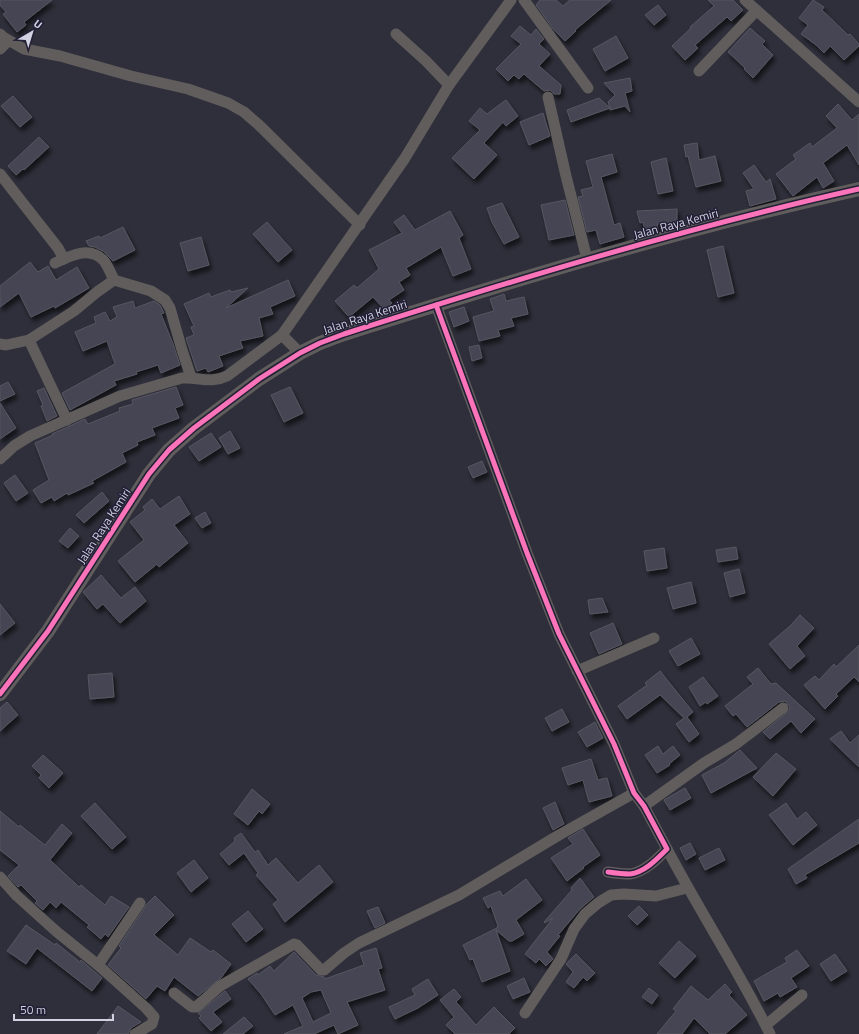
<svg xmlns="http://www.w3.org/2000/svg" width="859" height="1034" font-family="'Titillium Web',sans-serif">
<defs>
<filter id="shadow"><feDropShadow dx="2.5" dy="4.5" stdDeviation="2" flood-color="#0009"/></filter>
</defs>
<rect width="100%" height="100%" fill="#2f2f3b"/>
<g fill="#454453" stroke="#575762" fill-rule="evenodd" filter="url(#shadow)">
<polygon points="0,0 52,0 24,22 26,25 17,32 3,14 6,12 0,5"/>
<polygon points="540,0 556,0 563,6 570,0 611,0 575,30 576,31 565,41 553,29 536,5"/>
<polygon points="708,0 733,0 743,10 731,21 727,17 695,45 698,48 685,60 672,46 691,28 690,27 714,6"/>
<polygon points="813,0 824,7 822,10 848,35 850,34 859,44 859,46 844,60 830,46 824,53 816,45 801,34 808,25 799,18"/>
<polygon points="658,5 666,15 654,25 645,15"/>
<polygon points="520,26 531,35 536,29 544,39 539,44 550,54 539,66 561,85 560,94 554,94 550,90 544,91 524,74 519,79 514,75 508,81 496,69 521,44 511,36"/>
<polygon points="750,28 765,41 762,44 773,55 753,78 744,69 745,68 728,52"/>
<polygon points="616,36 628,58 605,71 593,49"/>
<polygon points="630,78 632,91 625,93 630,112 625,106 610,110 610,108 571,122 567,110 599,98 610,108 608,102 615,95 604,83"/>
<polygon points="13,96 32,117 20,127 1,106"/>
<polygon points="506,100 518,116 506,126 503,122 484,143 497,155 474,179 452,158 480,130 469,121 480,108 487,114"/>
<polygon points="838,104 852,120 859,114 859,165 847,145 823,163 834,181 823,188 817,177 793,196 776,174 796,159 793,155 810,143 812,147 837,128 826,116"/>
<polygon points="543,113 550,136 529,145 520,122"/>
<polygon points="39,137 49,147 24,170 23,169 16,175 8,166"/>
<polygon points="697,143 699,160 715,156 721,181 696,187 688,156 686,157 684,145"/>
<polygon points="612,154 617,172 601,177 614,225 620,223 624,237 600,244 596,230 587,232 578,197 583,196 581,190 593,187 586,161"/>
<polygon points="666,158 673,191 658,194 651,162"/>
<polygon points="754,165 766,182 770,179 776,199 750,206 746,191 754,189 743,173"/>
<polygon points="565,200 574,235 549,240 541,205"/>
<polygon points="502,203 519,237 504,244 492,222 487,208"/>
<polygon points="677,209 677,223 657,224 658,229 645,232 643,222 640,223 637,211"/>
<polygon points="450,211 463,235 459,238 471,269 453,276 441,247 406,268 410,275 399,282 404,290 389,300 392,303 385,310 373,297 349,317 335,301 354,285 357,288 379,269 369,250 402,233 394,222 404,215 415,230"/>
<polygon points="267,222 292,250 278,262 253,234"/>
<polygon points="123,227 135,250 113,261 103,251 95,247 89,246 86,241 99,236 100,238"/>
<polygon points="201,237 209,265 188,271 180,243"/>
<polygon points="723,246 734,293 718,297 707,250"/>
<polygon points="30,262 38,272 48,266 56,280 77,267 89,288 55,308 54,306 31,317 19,293 0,307 0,286"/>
<polygon points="288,280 295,296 270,307 273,314 259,318 263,336 240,341 243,348 219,356 223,366 208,372 206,368 197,371 186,338 194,335 191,327 194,326 184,304 209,293 211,297 230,290 231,292 248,288 226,308"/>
<polygon points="504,294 506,301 524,297 528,314 511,318 514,326 498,330 500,336 479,341 473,317 494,311 490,299"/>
<polygon points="133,301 135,308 154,301 160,305 164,313 161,314 173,344 180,365 161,373 158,365 136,372 137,374 114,381 116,385 70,410 62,393 115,364 107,341 83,351 75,332 96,323 94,317 105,312 110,321 117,317 113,307"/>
<polygon points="464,307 469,321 454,327 449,312"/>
<polygon points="479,345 482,358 472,361 469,347"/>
<polygon points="8,382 15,394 0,401 0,386"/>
<polygon points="176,387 183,405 175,408 179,418 152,428 155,435 137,442 138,445 122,453 126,462 92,481 94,483 68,495 67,493 54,501 52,497 41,503 33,490 49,480 35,443 53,435 52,434 85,419 88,424 120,411 119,408 133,404 132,400"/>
<polygon points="290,387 303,413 284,422 271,395"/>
<polygon points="44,388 57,416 47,421 41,406 43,405 37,391"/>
<polygon points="0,403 16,428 0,439"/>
<polygon points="230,431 240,448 228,454 219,438"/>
<polygon points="211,433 221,447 199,461 189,447"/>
<polygon points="482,461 487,472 473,478 468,467"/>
<polygon points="15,475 28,493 16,501 4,483"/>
<polygon points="102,492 109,501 84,523 76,515"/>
<polygon points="179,496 190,514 174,525 188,543 159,567 157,564 135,582 118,561 144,540 130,522 145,510 143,507 152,499 160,509"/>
<polygon points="205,512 211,523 202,528 195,518"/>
<polygon points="70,528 79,536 68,548 59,541"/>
<polygon points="736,547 738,559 718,562 716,550"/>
<polygon points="664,548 667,568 647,571 644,551"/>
<polygon points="739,569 745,593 730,597 724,573"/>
<polygon points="101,575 121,598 135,587 146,601 120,623 103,604 97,609 83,592"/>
<polygon points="691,582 696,603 673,609 667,588"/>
<polygon points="602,598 608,612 590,614 588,600"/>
<polygon points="0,604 15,623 0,635"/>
<polygon points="800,615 814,628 797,646 805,656 790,669 769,644 790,626"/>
<polygon points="613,623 622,644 599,654 590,633"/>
<polygon points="691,638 700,654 678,666 669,651"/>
<polygon points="859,645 859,682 854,677 836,694 838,696 825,709 804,685 815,676 819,680 834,664 836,667"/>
<polygon points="758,668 771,684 776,683 815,719 801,733 791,721 770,739 763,732 789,711 790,707 785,701 779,702 747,727 736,714 733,716 725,706 753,684 747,677"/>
<polygon points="660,671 693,712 687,717 699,734 689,742 676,724 684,718 660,695 627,719 618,706 647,685 645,683"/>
<polygon points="112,673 114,697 90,699 88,675"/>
<polygon points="703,677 718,696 707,704 706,702 700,706 689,687"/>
<polygon points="7,702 18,715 0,731 0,708"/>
<polygon points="562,709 569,722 552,731 545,718"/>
<polygon points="595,722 603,738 587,747 578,732"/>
<polygon points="841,731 850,743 859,735 859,767 830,739"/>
<polygon points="658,746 663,754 673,746 680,755 669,764 670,765 657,773 645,755"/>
<polygon points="740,750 757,768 711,793 702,775 724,763"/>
<polygon points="776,753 796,769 773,796 753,777"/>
<polygon points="43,755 63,773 49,788 39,778 41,775 32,766"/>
<polygon points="591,759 598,780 607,778 612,796 589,802 583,780 568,785 562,768"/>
<polygon points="685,788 691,798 670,810 664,800"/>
<polygon points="252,789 270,804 262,814 259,811 248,825 234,814"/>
<polygon points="555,802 564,824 553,830 543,808"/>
<polygon points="95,803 126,837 112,849 81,816"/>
<polygon points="786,803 797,819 806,812 817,825 793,845 769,815"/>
<polygon points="0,811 19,827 20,825 45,845 62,824 72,833 50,860 79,887 81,885 105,905 111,896 129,907 108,937 105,934 101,939 87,927 89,925 61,902 56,908 50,902 43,910 35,903 37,901 21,885 18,887 8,876 19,865 0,850"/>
<polygon points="859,819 859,843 805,875 807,878 796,884 788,869"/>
<polygon points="583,829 600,855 583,867 584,868 567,881 551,858 573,844 568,838"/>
<polygon points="241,833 255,852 258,850 268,865 276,858 298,883 319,865 333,882 285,922 273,904 278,900 256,875 258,873 244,853 229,865 220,854 234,842 235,840 234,838"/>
<polygon points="690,843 696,854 686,860 680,848"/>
<polygon points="719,848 725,860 705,870 699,858"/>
<polygon points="194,860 208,878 191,892 177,873"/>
<polygon points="580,878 594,897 580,909 558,935 560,936 547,952 553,959 546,966 539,959 536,963 525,954 553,918 545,923 544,922 572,890 571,888"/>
<polygon points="526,879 542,900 516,920 524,934 512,941 509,941 496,930 510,971 482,982 473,959 470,960 463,945 497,928 497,927 498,926 491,906 488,908 483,898 500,891 503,896"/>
<polygon points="155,896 174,915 154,935 178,955 190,938 211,952 213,950 231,964 221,978 198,996 174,977 165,991 157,986 146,999 108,965 121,948 119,946 147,904"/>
<polygon points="639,906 648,915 637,925 628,916"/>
<polygon points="378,907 385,923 375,928 367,911"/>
<polygon points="248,911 263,929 246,942 232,924"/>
<polygon points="26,925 55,945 56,943 80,962 81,960 102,978 92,991 37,948 26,964 7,951"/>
<polygon points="679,941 696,956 675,978 659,963"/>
<path d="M376 948 382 968 378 969 385 990 347 1002 358 1025 338 1034 334 1025 314 1034H284L303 1026 293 1005 275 1015 261 994 248 979 257 973 258 975 270 966 274 971 294 952 316 975 324 977 325 979 364 965 360 953ZM321 990 331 1013 313 1022 302 998 311 992Z"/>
<polygon points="797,950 809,966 791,978 797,987 780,997 778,993 764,1001 754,981 787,962 785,958"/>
<polygon points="576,954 595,973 587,981 583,977 574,988 566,982 573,972 566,964"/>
<polygon points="835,954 847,971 831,981 820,964"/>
<polygon points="524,978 530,992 513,999 507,986"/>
<polygon points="428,979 438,995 418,1008 395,1019 389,1007 415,995 412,989"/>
<polygon points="725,984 732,992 729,995 747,1015 725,1034 710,1034 694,1018 682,1034 657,1034 676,1011 673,1009 691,986 708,1000"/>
<polygon points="649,988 658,995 652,1004 642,997"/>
<polygon points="454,989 461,997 456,1002 476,1025 494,1007 515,1028 509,1034 455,1034 446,1025 454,1017 440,1000"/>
<polygon points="225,991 231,999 213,1012 222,1022 211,1031 199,1018 201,1016 198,1013"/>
<polygon points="118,1006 141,1022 131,1028 128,1034 97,1034"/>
<polygon points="244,1017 253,1026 243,1034 223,1034"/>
</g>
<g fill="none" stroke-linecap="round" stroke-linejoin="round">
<g stroke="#605d5c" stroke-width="11">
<polyline points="524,0 588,88"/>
<polyline points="745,0 859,102"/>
<polyline points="0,34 3,37 24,49 60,56 131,76 188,89 228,103 244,112 260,126 360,225"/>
<polyline points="396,34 426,61 449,85"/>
<polyline points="0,49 8,41"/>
<polyline points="699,71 756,11"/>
<polyline points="548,97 566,176 587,259"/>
<polyline points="0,174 58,248 64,259"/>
<path d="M55 263C70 256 90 245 104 261 108 266 111 274 114 280L151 291 165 300 170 308 182 350 191 377"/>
<path d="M436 305 527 553 559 634 614 744 634 793 644 806 667 849C657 859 645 872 630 874 623 874 615 873 608 872"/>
<polyline points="282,335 300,353"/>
<polyline points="29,340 74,311 97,292 114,280"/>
<polyline points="0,344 6,345 29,340 67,420"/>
<path d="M0 459 14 446 30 436 120 396 182 378C200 377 210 384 227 376L282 335 405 158 449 85 511 0"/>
<polyline points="577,671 654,638"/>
<polyline points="644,806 704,763 736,744 783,708"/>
<path d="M667 849C700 912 739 971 770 1034"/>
<polyline points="0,877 17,896 57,932 98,965 140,903"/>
<polyline points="98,965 146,1008 154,1017 152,1024 135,1034"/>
<polyline points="174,993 192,1007 196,1007 220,986 294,944 297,945 321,970 324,970 344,953 359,943 459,895 559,835 634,793"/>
<polyline points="525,1013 561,959 574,929 585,914 598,903 611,895 624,894 656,896 687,888"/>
<polyline points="766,1025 802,995"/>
</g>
<path stroke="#605d5c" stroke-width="14" d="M0 694 48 631 149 474 169 450 194 428 259 379 300 353 320 343 344 334C514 280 685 228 859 189"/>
<defs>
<g id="cycleway">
<path d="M436 305 527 553 559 634 614 744 634 793 644 806 667 849C657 859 645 872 630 874 623 874 615 873 608 872"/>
<path d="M0 694 48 631 149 474 169 450 194 428 259 379 300 353 320 343 344 334C514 280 685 228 859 189"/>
</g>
</defs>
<use href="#cycleway" stroke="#221f36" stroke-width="8"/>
<use href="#cycleway" stroke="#fb73b8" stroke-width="5"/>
</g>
<g text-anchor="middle" stroke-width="3" stroke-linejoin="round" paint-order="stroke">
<g font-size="12" fill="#d2d1e1" stroke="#221f36">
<text transform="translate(676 224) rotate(-15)" y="4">Jalan Raya Kemiri</text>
<text transform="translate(365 317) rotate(-18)" y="4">Jalan Raya Kemiri</text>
<text transform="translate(104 526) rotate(-57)" y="4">Jalan Raya Kemiri</text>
</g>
</g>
<g transform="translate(32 32) rotate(38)" stroke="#221f36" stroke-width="3" paint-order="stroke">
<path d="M0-3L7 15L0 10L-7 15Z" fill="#d2d1e1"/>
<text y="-6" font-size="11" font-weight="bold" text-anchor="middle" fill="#d2d1e1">U</text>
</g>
<path d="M14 1014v6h99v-6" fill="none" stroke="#d2d1e1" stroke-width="2"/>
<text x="20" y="1014" font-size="12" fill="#d2d1e1" stroke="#221f36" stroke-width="3" paint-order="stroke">50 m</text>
</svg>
